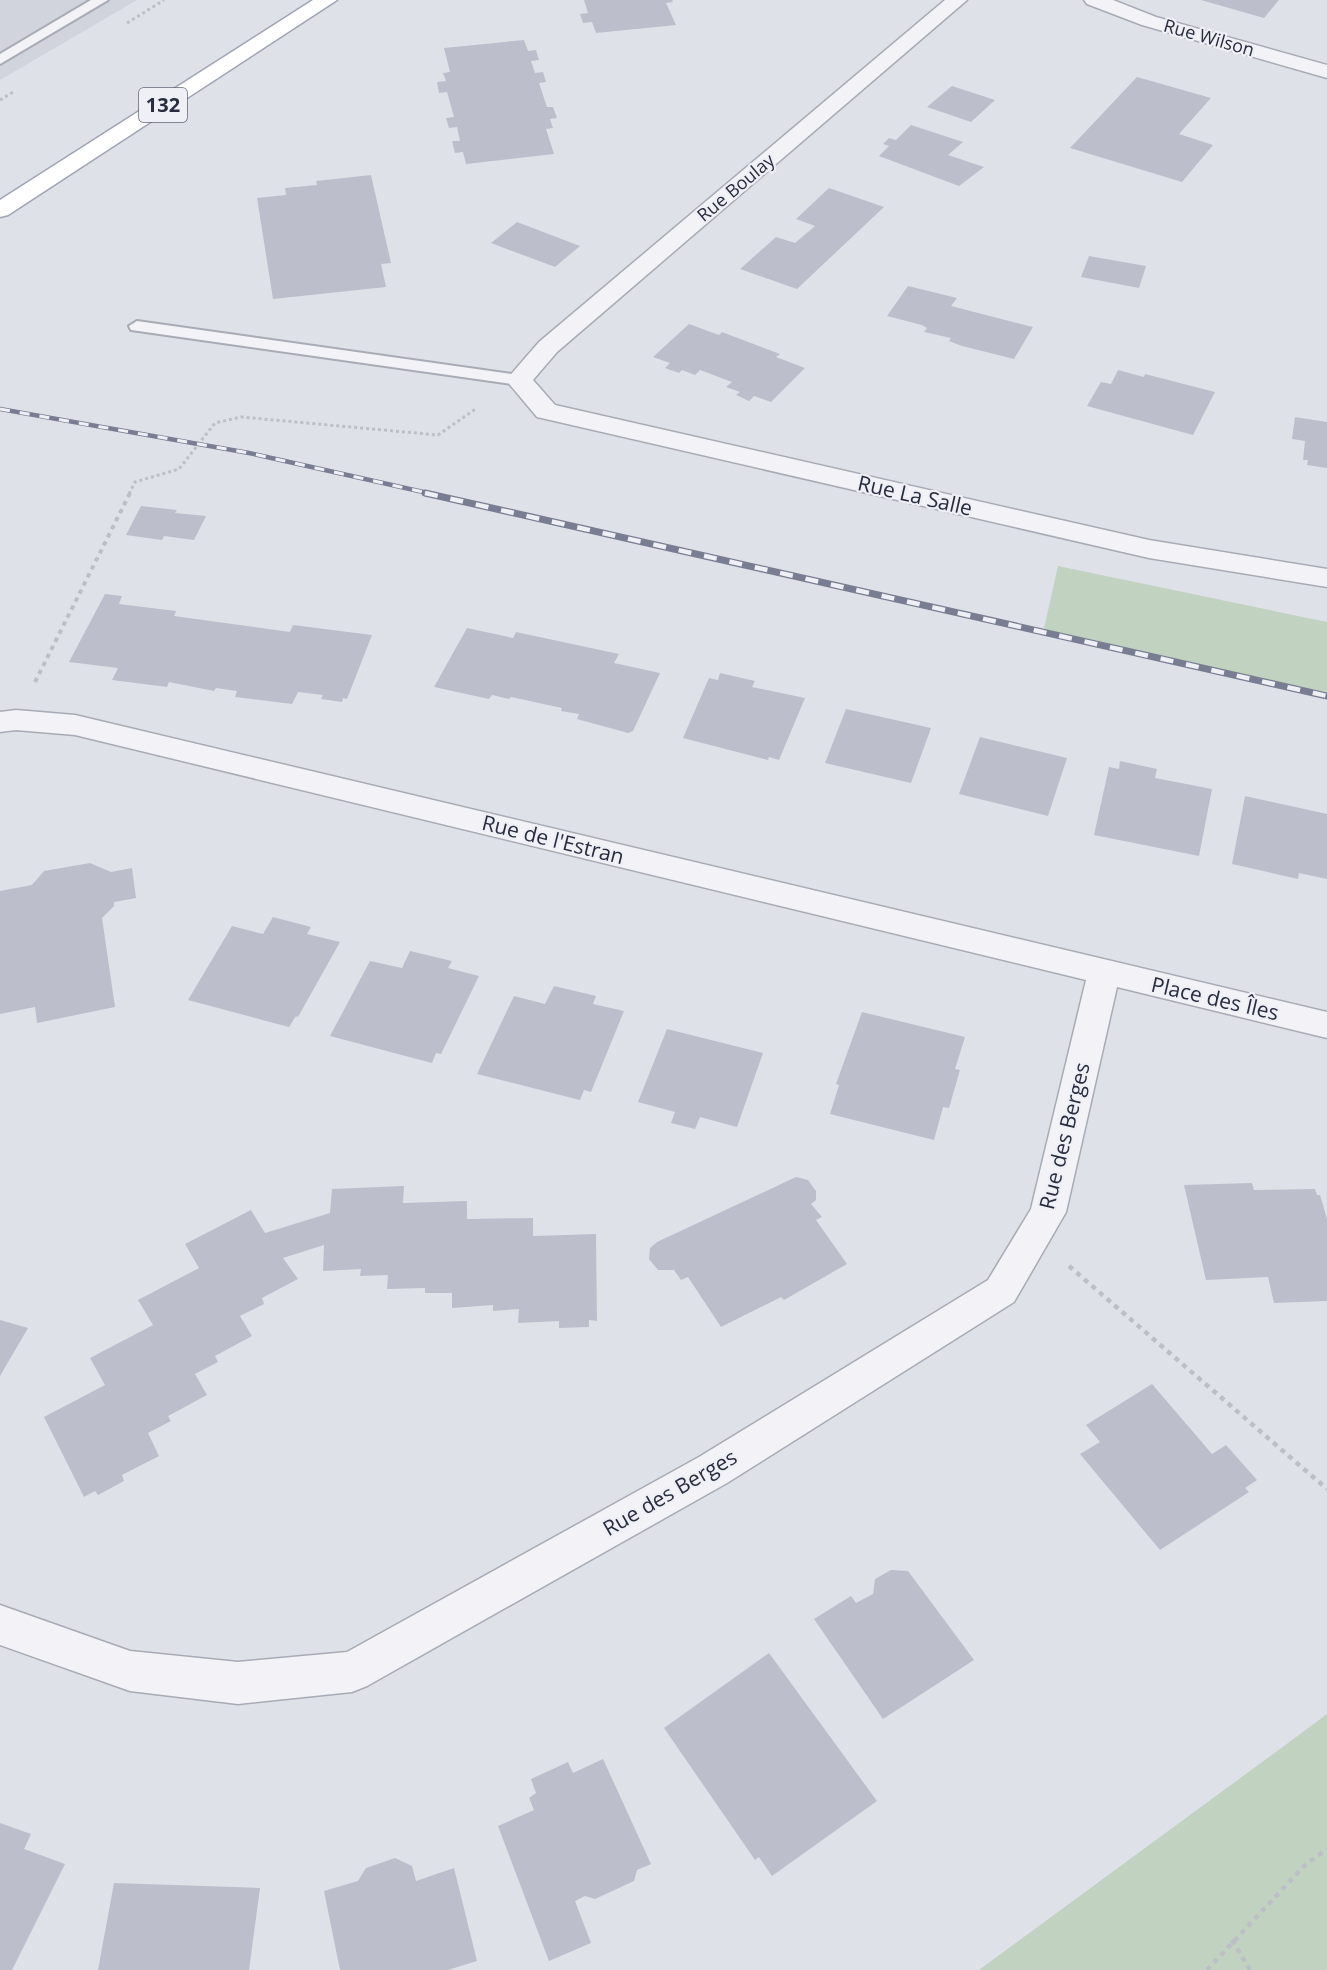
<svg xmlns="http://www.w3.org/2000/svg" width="1327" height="1970" font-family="'Open Sans',sans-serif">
<rect width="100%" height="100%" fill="#dfe1e8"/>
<polygon fill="#d1d3dd" points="0,0 137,0 0,80"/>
<g fill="#c1d2c0">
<polygon points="1058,566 1327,622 1327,696 1043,633"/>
<polygon points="1327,1714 1327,1970 979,1970 1288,1743"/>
</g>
<g fill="#bcbfcb">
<polygon points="584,0 672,0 673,2 666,3 676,25 596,33 592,22 583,23 580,14 588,13"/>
<polygon points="1201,0 1279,0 1264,18"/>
<polygon points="524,40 528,51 536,50 539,60 531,61 535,73 543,72 546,82 539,83 547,107 553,107 557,118 550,119 553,128 546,129 554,154 466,164 463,152 455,153 452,141 460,141 457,127 449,128 446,118 454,117 447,92 439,93 437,82 446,81 443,73 450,72 444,48"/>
<polygon points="1137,77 1211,98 1179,134 1213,145 1182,182 1070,148"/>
<polygon points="952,86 995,100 971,122 927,107"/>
<polygon points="911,125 963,142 948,155 984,167 959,186 879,156 889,146 883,144 889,138 896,140"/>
<polygon points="371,175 391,263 381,264 386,287 273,299 257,198 286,195 285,188 317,185 316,181"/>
<polygon points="829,188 884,207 797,289 740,269 776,237 795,243 815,226 796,219"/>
<polygon points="517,222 580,246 555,267 491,243"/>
<polygon points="1089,256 1146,266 1139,288 1081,277"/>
<polygon points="908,286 957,298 951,306 1033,327 1014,359 962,346 949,341 951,338 924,332 927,328 922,325 887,316"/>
<polygon points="689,324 719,335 722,332 780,354 776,357 805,368 771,402 754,396 749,401 736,395 740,392 726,387 732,382 700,370 695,375 682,370 679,373 665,368 670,363 653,357"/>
<polygon points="1118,370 1144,377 1145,374 1215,392 1193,435 1087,406 1101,382 1111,384"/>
<polygon points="1295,417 1327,422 1327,468 1307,465 1308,460 1303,460 1305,441 1292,439"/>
<polygon points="141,506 177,510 175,513 206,516 194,540 164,536 162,540 126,535"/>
<polygon points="105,594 122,596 119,604 176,611 174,616 290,632 293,625 372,635 347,699 343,698 342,702 321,699 323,695 298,692 292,704 235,697 237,691 216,688 214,691 169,682 167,687 112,680 118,668 69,662"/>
<polygon points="467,628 513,638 516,632 619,654 614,663 660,673 633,731 628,733 577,719 579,714 561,711 562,708 511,697 509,699 492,695 489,699 434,687"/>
<polygon points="720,673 755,681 752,687 805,698 779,760 769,757 768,760 683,738 709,678 718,680"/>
<polygon points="846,709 931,728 911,783 825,763"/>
<polygon points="980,737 1067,758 1048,816 959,794"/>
<polygon points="1120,761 1157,769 1155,778 1212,789 1199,856 1094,835 1109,767 1119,769"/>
<polygon points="1245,796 1327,814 1327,879 1299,873 1298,879 1232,864"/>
<polygon points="90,863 111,872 132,868 136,898 114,902 114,906 102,918 115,1007 37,1023 35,1007 0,1014 0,891 32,885 44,871"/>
<polygon points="273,917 311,927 307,934 340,942 298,1017 296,1016 289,1027 188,1000 232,926 263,934"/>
<polygon points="410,951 452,961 448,968 479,976 441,1054 436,1053 432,1063 330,1036 370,961 402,968"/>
<polygon points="554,986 596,996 593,1004 624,1011 591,1092 584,1090 580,1100 477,1074 514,996 545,1004"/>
<polygon points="862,1012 965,1037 955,1069 960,1070 949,1108 943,1107 934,1140 830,1114 839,1085 836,1084"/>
<polygon points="667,1029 763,1053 737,1127 700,1117 695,1129 671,1123 675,1112 638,1102"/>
<polygon points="796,1177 808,1180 816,1191 816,1200 811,1204 822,1217 816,1220 847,1264 784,1300 781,1297 721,1327 688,1277 681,1280 674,1270 658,1270 649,1259 650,1248 657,1242"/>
<polygon points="1252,1183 1254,1190 1315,1189 1317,1195 1320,1195 1327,1219 1327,1301 1274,1303 1268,1277 1206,1280 1184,1185"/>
<polygon points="404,1186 403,1203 467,1201 467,1219 533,1218 533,1236 596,1234 597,1321 589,1320 589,1327 559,1328 559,1321 518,1323 519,1309 493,1311 493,1305 452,1308 452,1293 425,1293 425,1288 387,1289 388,1275 360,1276 361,1269 323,1271 324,1245 283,1258 298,1279 262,1298 264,1304 240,1316 252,1336 215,1356 218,1362 195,1374 207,1395 168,1416 171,1421 148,1433 159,1456 122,1475 124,1481 98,1495 95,1491 84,1497 44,1417 105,1385 90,1358 153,1325 138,1300 199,1268 185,1244 251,1210 265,1233 330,1213 332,1189"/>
<polygon points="0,1320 28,1328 0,1376"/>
<polygon points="1152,1384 1212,1454 1226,1445 1257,1480 1245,1488 1249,1492 1160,1550 1080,1454 1100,1442 1086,1425"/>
<polygon points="891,1570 908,1571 974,1660 883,1719 814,1619 851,1596 856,1603 873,1594 875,1579"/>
<polygon points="769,1653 877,1801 772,1876 759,1857 755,1860 664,1728"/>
<polygon points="603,1759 651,1864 637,1870 634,1881 595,1899 585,1896 575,1901 591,1943 549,1961 498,1826 534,1810 529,1798 536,1793 531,1779 568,1762 573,1773"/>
<polygon points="0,1823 31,1834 24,1849 65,1864 12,1970 0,1970"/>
<polygon points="395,1858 412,1866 416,1881 454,1868 477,1961 448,1970 340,1970 324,1891 358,1881 366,1868"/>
<polygon points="114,1883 260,1888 249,1970 98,1970"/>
</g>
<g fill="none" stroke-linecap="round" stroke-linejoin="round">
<defs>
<g id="service">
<polygon points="91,0 108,0 0,64 0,54"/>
<polygon points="137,321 519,375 528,380 519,385 131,330 129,326"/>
</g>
<g id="minor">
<polygon points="945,0 967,0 557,352 533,380 555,405 1149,540 1327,569 1327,587 1149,558 537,417 506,380 539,342"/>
<polygon points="1084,0 1113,0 1156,17 1327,65 1327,78 1142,25 1087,4"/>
<polygon points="16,710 75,715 1327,1012 1327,1038 1117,987 1066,1212 1014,1302 727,1483 367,1686 352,1692 238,1704 130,1691 0,1645 0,1605 130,1651 238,1662 347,1652 699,1457 988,1280 1031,1209 1086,980 75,735 16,730 0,732 0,712"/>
</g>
<polygon id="primary" points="313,0 337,0 8,215 0,217 0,200"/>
</defs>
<use href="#service" stroke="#a8abb5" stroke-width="4"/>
<use href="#minor" stroke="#a8abb5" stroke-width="3"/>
<use href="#primary" stroke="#9fa3b4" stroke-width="3"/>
<g stroke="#bdbfc7" stroke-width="3" stroke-dasharray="3 3" stroke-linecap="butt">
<polyline points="127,23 164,0"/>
<polyline points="0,100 15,91"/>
<polyline points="129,494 135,482 179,469 215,423 241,417 438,435 477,408"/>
</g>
<polyline stroke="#bdbfc7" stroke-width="4" stroke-dasharray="4.5 4.5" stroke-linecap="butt" points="35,682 130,493"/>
<g stroke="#bdbfc7" stroke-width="4.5" stroke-dasharray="5 5" stroke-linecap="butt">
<polyline points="1069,1266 1327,1489"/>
<polyline points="1232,1940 1250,1970"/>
<polyline points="1207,1970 1305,1865 1327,1849"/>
</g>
<use href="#service" fill="#f2f2f7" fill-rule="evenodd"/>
<use href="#minor" fill="#f2f2f7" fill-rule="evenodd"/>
<use href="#primary" fill="#fff" fill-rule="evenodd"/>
<defs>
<polyline id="rail-far1" points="0,409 249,453 432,494"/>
<polyline id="rail" points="425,493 1327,696"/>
</defs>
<use href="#rail-far1" stroke="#797d92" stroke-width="4.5"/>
<use href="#rail" stroke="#797d92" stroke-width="7"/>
<use href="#rail-far1" stroke="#eff0f6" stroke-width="3" stroke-dasharray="10" stroke-linecap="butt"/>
<use href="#rail" stroke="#eff0f6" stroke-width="4.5" stroke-dasharray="13" stroke-linecap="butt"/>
</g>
<g text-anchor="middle" stroke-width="4.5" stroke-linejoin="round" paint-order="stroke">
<g font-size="18" fill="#282c3f" stroke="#eff0f6">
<text transform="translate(1209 38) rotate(16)" y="6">Rue Wilson</text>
<text transform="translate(736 188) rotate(-40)" y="6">Rue Boulay</text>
</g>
<rect fill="#eff0f6" stroke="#646776" stroke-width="1.5" x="139" y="88" width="48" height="34" rx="4.5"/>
<g font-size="20" font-weight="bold" fill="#282c3f">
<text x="163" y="112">132</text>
</g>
<g font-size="21" fill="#282c3f" stroke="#eff0f6">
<text transform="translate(915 496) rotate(13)" y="7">Rue La Salle</text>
<text transform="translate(553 840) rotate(14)" y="7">Rue de l'Estran</text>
<text transform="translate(1215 999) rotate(13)" y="7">Place des Îles</text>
<text transform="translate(1065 1136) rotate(-76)" y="7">Rue des Berges</text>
<text transform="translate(670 1493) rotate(-30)" y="7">Rue des Berges</text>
</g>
</g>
</svg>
